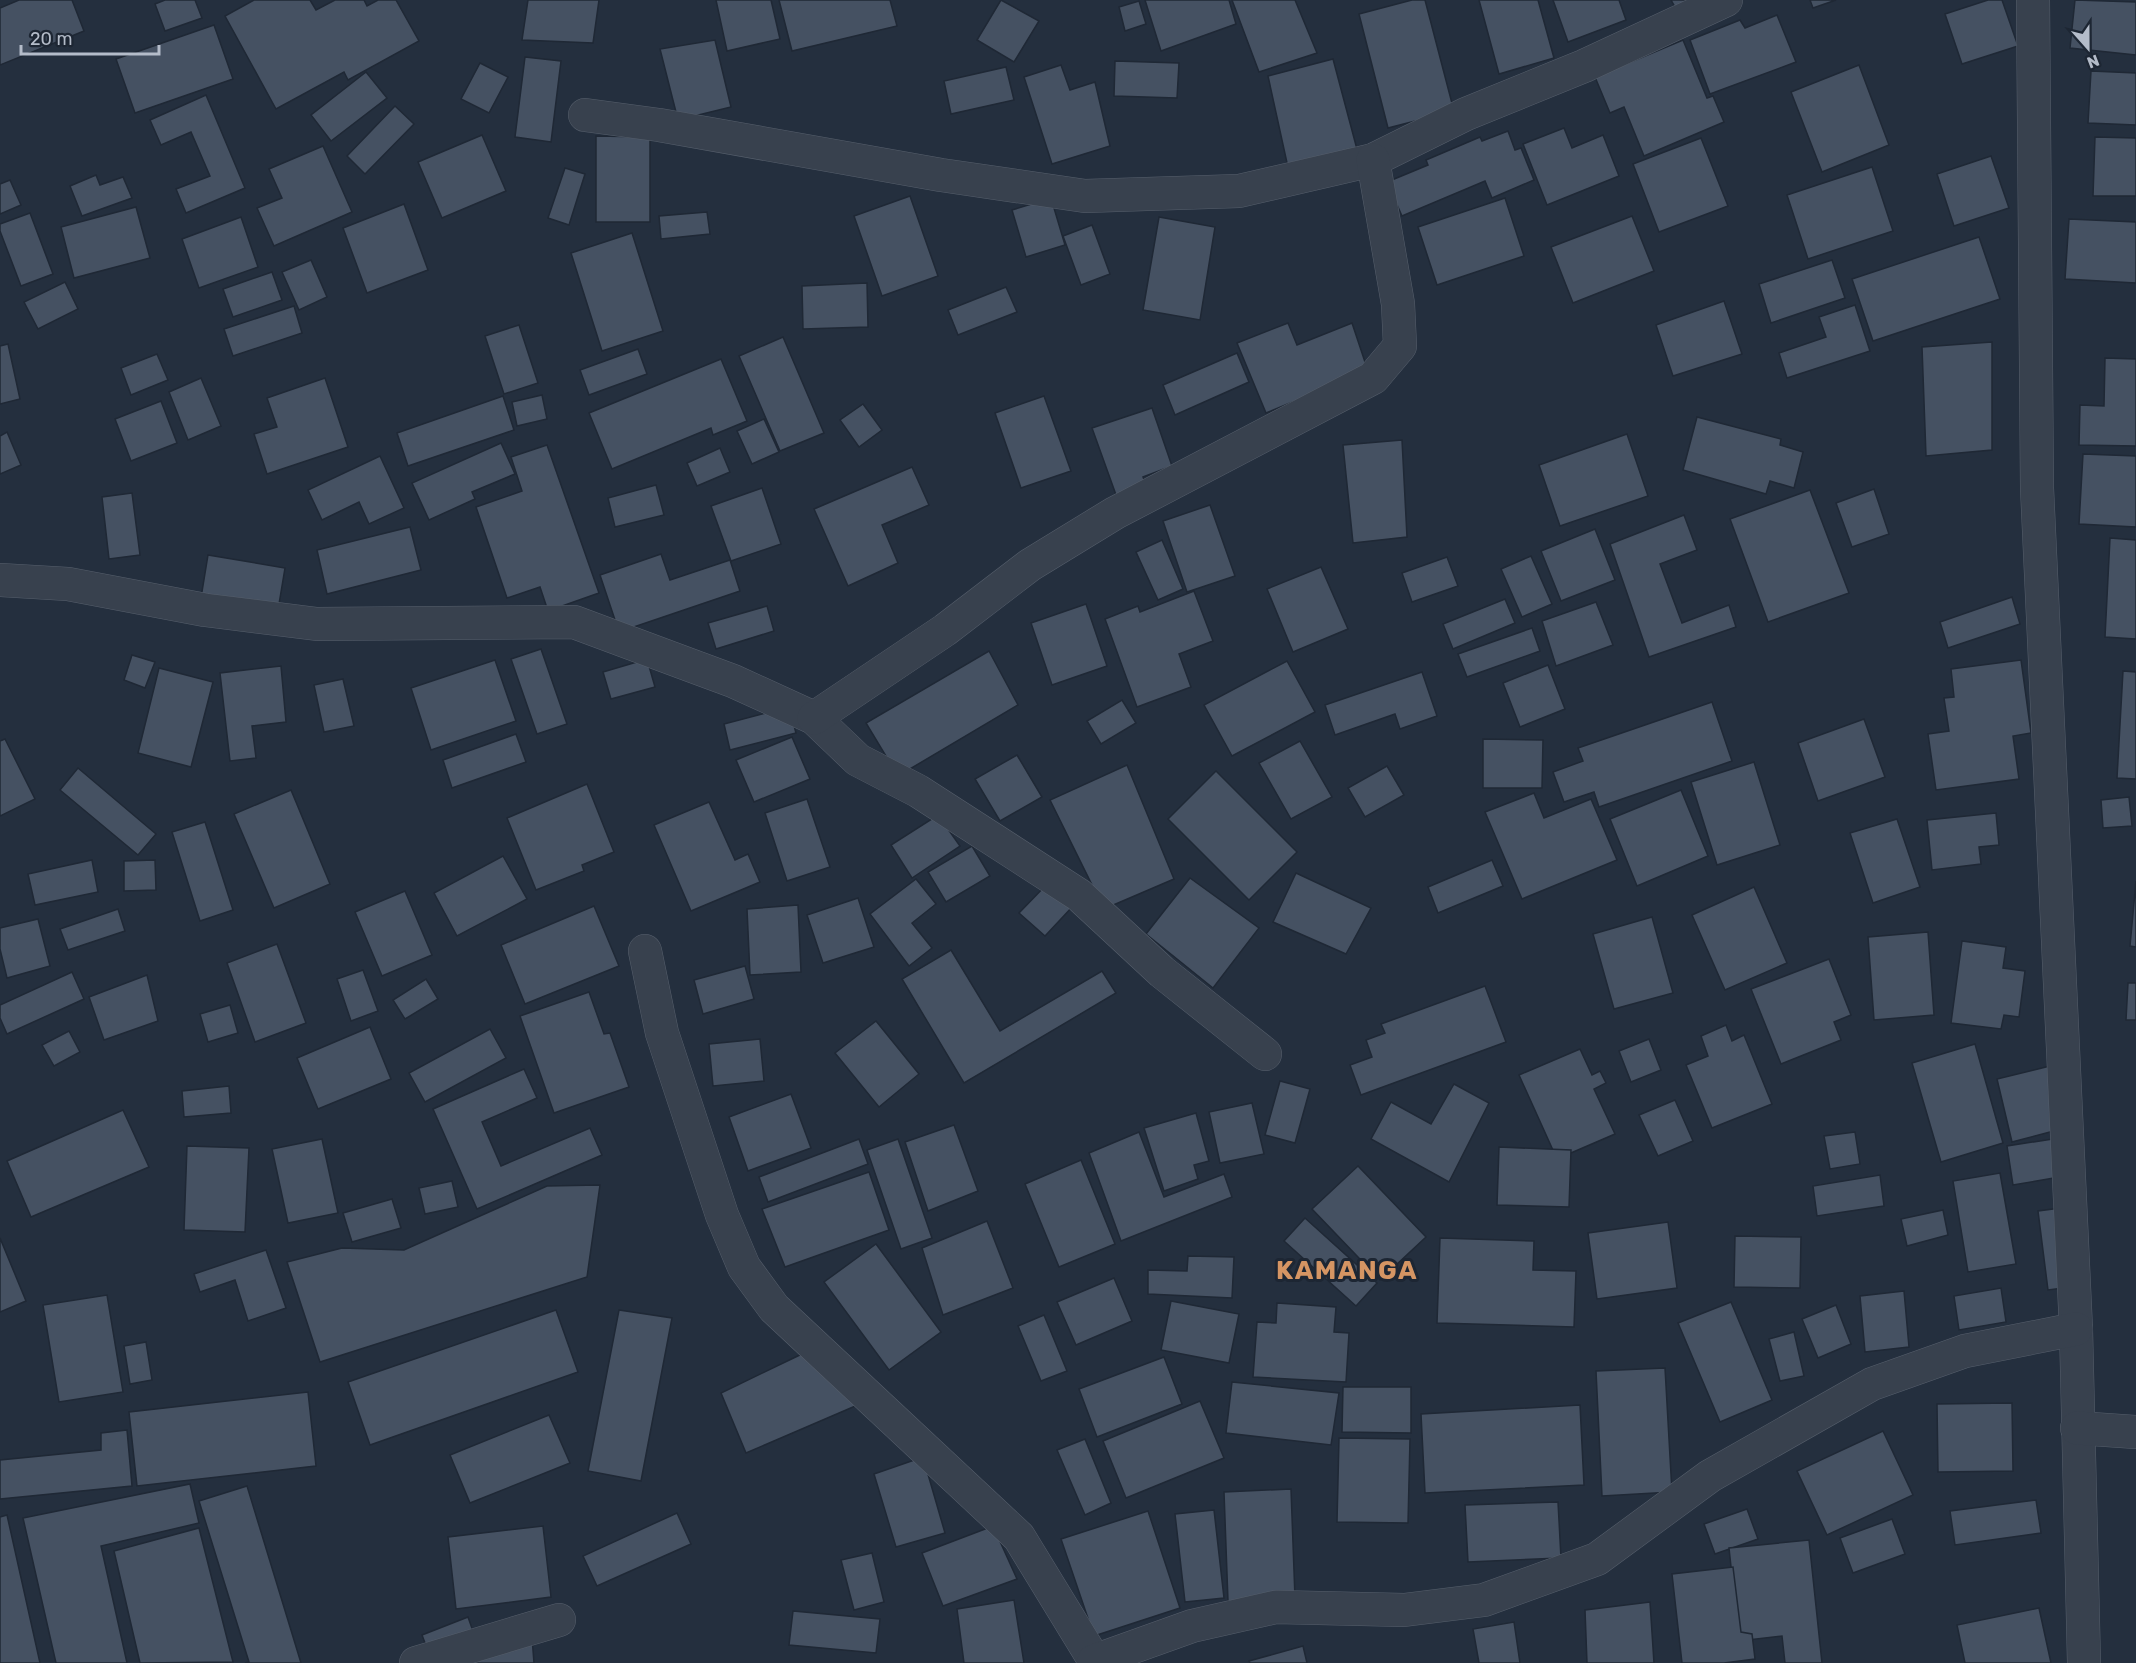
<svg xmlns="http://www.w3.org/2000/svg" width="2136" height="1663" font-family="Rubik,sans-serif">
<rect width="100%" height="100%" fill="#242f3e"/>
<g fill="#455162" stroke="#1f2835" stroke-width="1.5">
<polygon points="19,0 72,0 84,31 0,65 0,8"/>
<polygon points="165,0 195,0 202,18 165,31 155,4"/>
<polygon points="254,0 310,0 316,10 335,0 364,0 367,6 378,0 396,0 419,41 348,80 344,72 276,109 225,16"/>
<polygon points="528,0 599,0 593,43 522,40"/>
<polygon points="716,0 771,0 780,39 727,51"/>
<polygon points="779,0 890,0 897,26 792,51"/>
<polygon points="1001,0 1039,21 1014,62 977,40"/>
<polygon points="1145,0 1229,0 1236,24 1161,51"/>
<polygon points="1232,0 1295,0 1317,53 1259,72"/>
<polygon points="1412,0 1425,0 1454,111 1388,128 1359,14"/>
<polygon points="1479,0 1538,0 1554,58 1499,74"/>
<polygon points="1553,0 1619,0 1626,20 1568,42"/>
<polygon points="1671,0 1691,0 1675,7"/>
<polygon points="1810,0 1836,0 1813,8"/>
<polygon points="1988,0 2002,0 2018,46 1962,64 1945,14"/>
<polygon points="2075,0 2136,2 2136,55 2070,48"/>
<polygon points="1139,1 1146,24 1125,31 1119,7"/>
<polygon points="1777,15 1796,62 1710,94 1690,40 1740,20 1745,28"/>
<polygon points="214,25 233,79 135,113 116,59"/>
<polygon points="715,40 731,107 678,120 660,49"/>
<polygon points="1683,40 1707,98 1713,96 1724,122 1644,156 1624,107 1610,113 1595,77"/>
<polygon points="525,57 561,61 551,142 515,137"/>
<polygon points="1333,59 1358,153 1289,172 1268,76"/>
<polygon points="1115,61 1179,63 1177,98 1114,96"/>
<polygon points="480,63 508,77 489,113 461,99"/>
<polygon points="1061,65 1070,90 1095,82 1110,146 1052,164 1024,77"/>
<polygon points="1859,65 1889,145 1822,172 1791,92"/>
<polygon points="1006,67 1014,100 951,114 944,81"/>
<polygon points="2091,71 2136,73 2136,125 2088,123"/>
<polygon points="366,72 387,98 331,141 311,115"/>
<polygon points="206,95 245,188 186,213 176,189 210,176 191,132 161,145 150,120"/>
<polygon points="395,106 414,124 365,174 347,156"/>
<polygon points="1564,128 1572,148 1603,135 1619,176 1547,205 1523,144"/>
<polygon points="1508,131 1515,150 1521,148 1534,180 1492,198 1485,181 1402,216 1387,182 1428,165 1426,160 1480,137 1482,141"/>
<polygon points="482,135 506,191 442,218 418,162"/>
<polygon points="596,136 650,137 650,222 596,222"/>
<polygon points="2095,137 2136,138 2136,196 2093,196"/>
<polygon points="1701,138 1728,206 1659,232 1633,164"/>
<polygon points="323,146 352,212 274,246 257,208 282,198 269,169"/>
<polygon points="1991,156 2009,208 1954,226 1937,174"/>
<polygon points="1872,167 1893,231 1808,259 1787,195"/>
<polygon points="565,168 585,174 569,225 548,218"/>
<polygon points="96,175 100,185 123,177 132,198 82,216 70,186"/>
<polygon points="10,180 21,205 0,214 0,184"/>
<polygon points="910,196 938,276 882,296 854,216"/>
<polygon points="1051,198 1065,245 1026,257 1012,210"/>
<polygon points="1505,198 1524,256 1437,285 1418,227"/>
<polygon points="404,204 428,270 367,293 343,228"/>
<polygon points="136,207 150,258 74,278 61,227"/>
<polygon points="707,212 710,234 661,239 659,216"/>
<polygon points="30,213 53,274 21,286 0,231 0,224"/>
<polygon points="1632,216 1654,271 1573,303 1551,247"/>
<polygon points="241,217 258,267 199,288 182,239"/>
<polygon points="1159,217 1215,227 1200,320 1143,310"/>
<polygon points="2069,219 2136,222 2136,283 2065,279"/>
<polygon points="1092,225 1110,274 1081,285 1063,236"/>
<polygon points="632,233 663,331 602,351 571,253"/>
<polygon points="1979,237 2000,299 1873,341 1852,279"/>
<polygon points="311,260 327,297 299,310 282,272"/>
<polygon points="1832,260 1845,298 1771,323 1759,284"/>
<polygon points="272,272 282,300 233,317 223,289"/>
<polygon points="65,282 78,309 38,329 24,302"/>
<polygon points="867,283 868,327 803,329 802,286"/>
<polygon points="1006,287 1017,312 958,335 948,310"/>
<polygon points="1724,301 1742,354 1673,376 1656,325"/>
<polygon points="1855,305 1870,351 1787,378 1779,353 1826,337 1819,317"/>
<polygon points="294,306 302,333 233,356 224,329"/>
<polygon points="1288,323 1297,345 1352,323 1368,371 1266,413 1237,343"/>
<polygon points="519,325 538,383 504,394 485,336"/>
<polygon points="783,337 824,433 780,451 739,356"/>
<polygon points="1992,342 1992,450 1926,456 1922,347"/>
<polygon points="8,344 20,399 0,404 0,346"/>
<polygon points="638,349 647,374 589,395 580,370"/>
<polygon points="1237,353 1249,382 1175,415 1163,385"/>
<polygon points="157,354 168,380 131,395 121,368"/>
<polygon points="2105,358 2136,359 2136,446 2079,445 2080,405 2104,406"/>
<polygon points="721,359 747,421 713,435 711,428 612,469 589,413"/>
<polygon points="201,378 221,426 188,440 169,392"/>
<polygon points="325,378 348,447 267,474 254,434 277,427 267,398"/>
<polygon points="542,395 547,419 517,426 512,402"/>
<polygon points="503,396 514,430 408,466 397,433"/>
<polygon points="1044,396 1071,471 1021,488 995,413"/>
<polygon points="161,401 177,443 131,461 115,419"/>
<polygon points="863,404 882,430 859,447 840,420"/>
<polygon points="1152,408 1172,466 1143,477 1150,495 1120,506 1092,428"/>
<polygon points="1697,417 1781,439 1780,445 1803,452 1794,488 1770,481 1766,494 1683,470"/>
<polygon points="764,419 779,452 752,464 737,431"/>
<polygon points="7,432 21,465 0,474 0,436"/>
<polygon points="1627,434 1648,496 1560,526 1539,465"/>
<polygon points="1402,440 1407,537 1353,543 1343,445"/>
<polygon points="501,443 515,474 472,492 475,499 429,520 412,483"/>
<polygon points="547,445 599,593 548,611 540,587 507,598 476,507 522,491 511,457"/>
<polygon points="720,448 730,472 697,486 687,463"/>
<polygon points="2083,454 2136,456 2136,527 2079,524"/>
<polygon points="380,456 404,508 369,524 359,502 322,520 308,490"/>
<polygon points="912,467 929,505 882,525 898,563 848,586 814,509"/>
<polygon points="656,485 664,515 615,527 608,498"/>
<polygon points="762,488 781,544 731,561 711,506"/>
<polygon points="1874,489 1889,534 1852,547 1836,503"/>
<polygon points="1810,490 1849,593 1768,622 1730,519"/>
<polygon points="132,493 140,555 109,559 102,497"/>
<polygon points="1210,505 1235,576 1187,592 1163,521"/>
<polygon points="1684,515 1697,550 1660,564 1682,623 1729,605 1736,627 1649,657 1610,544"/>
<polygon points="410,527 421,570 327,594 317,550"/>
<polygon points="1595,529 1615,580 1561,601 1541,551"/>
<polygon points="2110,538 2136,540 2136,639 2105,637"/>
<polygon points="1162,540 1183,589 1158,600 1136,552"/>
<polygon points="661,554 670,580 730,560 740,591 619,632 600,575"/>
<polygon points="208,555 285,568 277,616 200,604"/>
<polygon points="1531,556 1552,604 1522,617 1501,569"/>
<polygon points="1447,557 1458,586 1412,602 1402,573"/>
<polygon points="1321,567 1348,629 1293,652 1267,589"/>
<polygon points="1194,591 1213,641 1179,654 1191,687 1137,707 1105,619 1138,606 1140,612"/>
<polygon points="2012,597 2020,624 1948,648 1940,622"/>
<polygon points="1505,599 1515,623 1453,649 1443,624"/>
<polygon points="1596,602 1613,645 1556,666 1542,621"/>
<polygon points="1086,604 1107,666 1052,685 1031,623"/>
<polygon points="767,606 774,631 716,649 708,623"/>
<polygon points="1532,628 1540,651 1467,677 1458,654"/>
<polygon points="541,649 567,724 537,734 511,659"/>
<polygon points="989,651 1018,705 898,776 866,723"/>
<polygon points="132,655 155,662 145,688 124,680"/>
<polygon points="647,659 655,687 611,699 603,672"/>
<polygon points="495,660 516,721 431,750 411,688"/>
<polygon points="2021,660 2031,733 2013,736 2019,779 1936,790 1928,734 1949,731 1944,698 1954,697 1951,669"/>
<polygon points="1287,661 1315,712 1232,756 1204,705"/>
<polygon points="1548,665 1565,709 1520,727 1503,683"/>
<polygon points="281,666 286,722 252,726 256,758 230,761 220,673"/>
<polygon points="159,668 213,682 191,767 138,753"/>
<polygon points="2123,671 2136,672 2136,779 2117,778"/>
<polygon points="1422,672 1437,716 1400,729 1395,714 1335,735 1325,705"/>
<polygon points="343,679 354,726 324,732 314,685"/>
<polygon points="1122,700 1136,723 1101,744 1087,721"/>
<polygon points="1712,702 1732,761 1599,807 1594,792 1564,802 1553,772 1583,761 1578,748"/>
<polygon points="789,707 796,733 730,750 724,724"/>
<polygon points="1864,719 1885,777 1818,801 1798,743"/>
<polygon points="516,734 526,762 452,788 443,760"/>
<polygon points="792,737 810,779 754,802 736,760"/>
<polygon points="5,739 35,799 0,816 0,741"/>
<polygon points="1483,739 1543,740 1542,788 1483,788"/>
<polygon points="1300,741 1332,797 1291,819 1259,763"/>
<polygon points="1017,755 1042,797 1000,821 975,779"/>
<polygon points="1754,762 1780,845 1717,865 1691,782"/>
<polygon points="1127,765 1174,879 1104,909 1050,800"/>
<polygon points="1387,766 1404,795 1365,817 1348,788"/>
<polygon points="78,768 156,834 138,855 60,790"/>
<polygon points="1216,771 1297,852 1249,900 1168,819"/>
<polygon points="587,784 614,852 582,865 584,871 536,890 507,818"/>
<polygon points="291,790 330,884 274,908 234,814"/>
<polygon points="1681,790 1708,856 1637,886 1610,819"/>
<polygon points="1534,793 1544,818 1591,799 1617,860 1522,899 1485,812"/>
<polygon points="2129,797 2132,826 2103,828 2101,800"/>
<polygon points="807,799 830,867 787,881 765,813"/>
<polygon points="709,802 735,860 748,854 760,882 691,911 654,825"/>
<polygon points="1996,813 1999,845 1979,847 1981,864 1932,870 1927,820"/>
<polygon points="938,815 960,846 912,878 891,845"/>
<polygon points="1897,819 1920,887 1873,903 1850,833"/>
<polygon points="205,822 233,910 200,921 172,832"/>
<polygon points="972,846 990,876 946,902 928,872"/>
<polygon points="503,856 527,899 457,936 434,893"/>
<polygon points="92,860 98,892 35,905 28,874"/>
<polygon points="155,860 156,890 124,891 124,861"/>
<polygon points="1492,860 1503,886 1438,913 1428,887"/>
<polygon points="1296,873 1371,908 1346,954 1273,922"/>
<polygon points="1190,878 1259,928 1213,988 1146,934"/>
<polygon points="916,879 936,904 912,923 932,948 909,966 870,914"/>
<polygon points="2136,881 2136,947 2130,946"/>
<polygon points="1049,882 1074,905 1045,936 1019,913"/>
<polygon points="1754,887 1787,963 1725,990 1692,915"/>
<polygon points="405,891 432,955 382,976 355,912"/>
<polygon points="858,898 874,947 823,963 807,915"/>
<polygon points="798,905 801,972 750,975 747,909"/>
<polygon points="594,906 619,966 525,1004 501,945"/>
<polygon points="118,909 125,931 68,950 60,929"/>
<polygon points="1652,917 1673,993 1614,1009 1593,934"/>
<polygon points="38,919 50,966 7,978 0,949 0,928"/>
<polygon points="1928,932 1934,1015 1874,1020 1868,937"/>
<polygon points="1962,941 2006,947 2003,968 2025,971 2019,1017 2004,1015 2001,1029 1951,1023"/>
<polygon points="277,944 306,1023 255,1042 227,963"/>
<polygon points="951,950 1000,1031 1102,971 1116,993 964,1083 902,979"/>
<polygon points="1829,959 1851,1015 1834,1022 1841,1040 1781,1064 1751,989"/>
<polygon points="745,966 754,999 703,1014 694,980"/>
<polygon points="363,970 378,1011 351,1021 337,979"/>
<polygon points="72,972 84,999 7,1034 0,1018 0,1005"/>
<polygon points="147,975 158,1021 104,1040 89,997"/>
<polygon points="426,979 438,999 405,1019 393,1000"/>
<polygon points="2128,983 2136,983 2136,1020 2126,1020"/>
<polygon points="1485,986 1506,1042 1361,1095 1350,1065 1372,1057 1366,1040 1385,1033 1381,1024"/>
<polygon points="589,992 604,1034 610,1033 629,1087 554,1113 520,1016"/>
<polygon points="230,1005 238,1033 208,1042 200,1014"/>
<polygon points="876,1021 919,1074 879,1107 835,1053"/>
<polygon points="1726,1025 1732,1041 1744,1035 1772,1104 1712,1128 1686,1065 1708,1056 1701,1036"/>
<polygon points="370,1027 391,1079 318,1109 297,1058"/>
<polygon points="490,1029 506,1058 425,1102 409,1073"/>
<polygon points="69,1031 80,1052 54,1066 42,1045"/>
<polygon points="760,1039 764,1081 713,1086 709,1044"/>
<polygon points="1649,1039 1661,1070 1631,1082 1619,1051"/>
<polygon points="1975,1044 2003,1143 1941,1162 1912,1063"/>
<polygon points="1580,1049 1592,1075 1600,1071 1606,1083 1594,1089 1615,1134 1557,1159 1519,1075"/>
<polygon points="2050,1066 2065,1128 2012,1142 1997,1079"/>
<polygon points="524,1069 537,1098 482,1122 501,1166 590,1128 602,1155 477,1209 433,1109"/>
<polygon points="1280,1081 1310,1089 1295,1143 1265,1135"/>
<polygon points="1454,1084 1489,1103 1449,1182 1371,1139 1391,1102 1431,1124"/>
<polygon points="229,1086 231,1113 184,1117 182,1091"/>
<polygon points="791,1094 811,1148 748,1171 729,1117"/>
<polygon points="1675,1100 1693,1141 1658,1156 1639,1115"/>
<polygon points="1252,1103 1264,1154 1220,1163 1209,1112"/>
<polygon points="123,1110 149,1167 31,1217 7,1161"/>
<polygon points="1196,1113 1209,1161 1194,1165 1198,1179 1164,1191 1144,1128"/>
<polygon points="954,1125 978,1191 928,1211 905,1142"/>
<polygon points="1139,1132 1164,1197 1224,1174 1232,1197 1121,1241 1089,1153"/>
<polygon points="1855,1132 1860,1164 1830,1169 1824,1136"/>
<polygon points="2072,1136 2077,1174 2013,1185 2007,1146"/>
<polygon points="322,1139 338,1213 288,1223 272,1149"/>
<polygon points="859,1139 868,1164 768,1202 759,1177"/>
<polygon points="898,1139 932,1238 901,1249 867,1150"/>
<polygon points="187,1146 249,1148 245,1232 184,1230"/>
<polygon points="1499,1147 1571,1150 1569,1207 1497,1205"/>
<polygon points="1081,1160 1115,1244 1059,1267 1025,1184"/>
<polygon points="1358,1166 1426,1237 1380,1280 1312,1209"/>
<polygon points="869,1172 889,1230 785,1267 762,1209"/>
<polygon points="2000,1173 2016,1264 1968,1272 1953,1181"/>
<polygon points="1880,1175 1884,1206 1817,1216 1813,1186"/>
<polygon points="452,1181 458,1207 425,1214 419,1188"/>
<polygon points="600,1185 587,1277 320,1362 287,1262 342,1248 404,1250 547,1186"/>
<polygon points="392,1199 401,1228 352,1242 343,1213"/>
<polygon points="2076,1206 2086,1285 2048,1290 2038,1211"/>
<polygon points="1943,1210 1948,1235 1907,1246 1901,1219"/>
<polygon points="1305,1218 1377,1283 1356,1306 1284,1241"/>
<polygon points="987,1221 1013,1288 943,1315 922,1248"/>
<polygon points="1668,1222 1677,1288 1597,1299 1588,1233"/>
<polygon points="1735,1236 1801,1237 1800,1288 1734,1287"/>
<polygon points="0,1238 26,1301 0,1312"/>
<polygon points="1440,1238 1534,1241 1533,1270 1576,1271 1574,1327 1437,1323"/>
<polygon points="876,1244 941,1332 889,1370 824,1282"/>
<polygon points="266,1250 286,1308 248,1321 235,1280 200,1292 194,1274"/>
<polygon points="1188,1256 1234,1257 1232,1298 1148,1294 1148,1270 1187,1271"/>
<polygon points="1114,1278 1132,1321 1076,1345 1057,1302"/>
<polygon points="2001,1288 2006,1322 1959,1330 1954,1296"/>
<polygon points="1904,1291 1909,1347 1865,1352 1860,1296"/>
<polygon points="107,1295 123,1392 59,1402 43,1305"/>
<polygon points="1171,1301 1239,1314 1229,1363 1161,1350"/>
<polygon points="1731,1302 1772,1400 1720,1422 1678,1323"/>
<polygon points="1277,1303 1336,1307 1334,1332 1349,1333 1346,1382 1253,1377 1257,1322 1276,1323"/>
<polygon points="1836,1305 1851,1344 1818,1358 1802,1319"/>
<polygon points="556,1310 578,1372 370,1445 348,1382"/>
<polygon points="619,1310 672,1318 641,1481 588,1471"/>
<polygon points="1044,1315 1067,1371 1041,1381 1018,1326"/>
<polygon points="1794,1332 1804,1376 1780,1381 1769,1339"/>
<polygon points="146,1342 152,1380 130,1384 124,1346"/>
<polygon points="804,1353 860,1404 746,1453 721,1393"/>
<polygon points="1164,1357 1182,1404 1097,1437 1079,1389"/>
<polygon points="1665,1368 1672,1492 1602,1496 1596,1371"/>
<polygon points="1232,1382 1339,1393 1331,1445 1226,1433"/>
<polygon points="1343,1387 1411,1387 1411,1433 1342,1432"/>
<polygon points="308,1392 316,1466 137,1486 129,1412"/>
<polygon points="1200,1401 1224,1458 1126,1498 1103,1441"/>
<polygon points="2012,1403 2013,1471 1938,1472 1937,1404"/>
<polygon points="1580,1405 1584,1485 1425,1493 1421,1414"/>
<polygon points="549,1415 570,1463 470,1503 450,1455"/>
<polygon points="127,1430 132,1486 0,1499 0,1460 101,1450 101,1433"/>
<polygon points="1883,1431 1913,1495 1827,1535 1797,1471"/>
<polygon points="1339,1438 1410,1439 1408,1523 1337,1522"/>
<polygon points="1085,1439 1111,1503 1085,1515 1057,1450"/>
<polygon points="923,1457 945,1533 896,1547 874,1474"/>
<polygon points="190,1484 199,1523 101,1546 127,1663 56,1663 23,1518"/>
<polygon points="247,1486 301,1663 245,1663 249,1662 199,1501"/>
<polygon points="1291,1489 1295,1598 1228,1601 1224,1492"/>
<polygon points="2036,1500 2041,1533 1955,1545 1950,1511"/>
<polygon points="1558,1502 1561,1558 1468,1562 1465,1505"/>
<polygon points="1747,1509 1758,1539 1715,1554 1704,1524"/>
<polygon points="1214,1510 1224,1598 1185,1602 1175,1514"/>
<polygon points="1148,1511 1180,1608 1094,1636 1061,1539"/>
<polygon points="677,1513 691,1544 597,1586 583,1556"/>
<polygon points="7,1515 40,1663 0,1663 0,1517"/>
<polygon points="1892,1519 1905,1554 1853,1573 1840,1538"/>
<polygon points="543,1526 551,1597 456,1609 448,1537"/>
<polygon points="993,1526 1017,1579 943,1606 922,1553"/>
<polygon points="199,1528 233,1662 140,1663 114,1551"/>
<polygon points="1809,1540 1822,1663 1785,1663 1782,1636 1739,1641 1729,1548"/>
<polygon points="872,1553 884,1602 854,1610 841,1560"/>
<polygon points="1733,1567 1741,1632 1752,1634 1755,1659 1724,1663 1682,1663 1672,1574"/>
<polygon points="1014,1600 1024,1663 964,1663 957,1609"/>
<polygon points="1650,1602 1654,1663 1587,1663 1585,1610"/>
<polygon points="2039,1608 2051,1663 1965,1663 1957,1625"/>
<polygon points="793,1611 880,1619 876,1653 789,1645"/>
<polygon points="468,1617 474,1634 428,1651 422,1635"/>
<polygon points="1514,1622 1520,1663 1479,1663 1473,1629"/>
<polygon points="532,1637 534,1663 438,1663"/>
<polygon points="1303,1646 1307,1663 1250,1663 1249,1661"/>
</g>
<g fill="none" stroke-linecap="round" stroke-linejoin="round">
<defs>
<g id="street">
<polyline points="2033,0 2037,488 2076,1329 2084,1663"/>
<polyline points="585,115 659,125 941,175 1085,196 1239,191 1373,160 1466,114 1584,66 1726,0"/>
<polyline points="0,580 68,584 205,610 317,624 574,622 687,664 733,681 814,718 858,760 918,791 1079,895 1162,972 1265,1054"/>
<polyline points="814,718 945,630 1030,565 1115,513 1373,378 1400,346 1398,304 1373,160"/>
<polyline points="645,951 662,1033 722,1215 744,1267 774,1308 1019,1537 1096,1663"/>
<polyline points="2077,1428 2136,1432"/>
<polyline points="1094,1661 1192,1626 1276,1607 1404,1610 1484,1600 1597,1559 1710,1476 1872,1384 1965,1351 2076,1329"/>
<polyline points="416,1663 559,1620"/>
</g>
</defs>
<use href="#street" stroke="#565f6c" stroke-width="34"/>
<use href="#street" stroke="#38414e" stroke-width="33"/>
</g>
<g text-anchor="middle" stroke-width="6" stroke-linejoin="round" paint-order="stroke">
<g font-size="26" font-weight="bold" letter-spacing="1.5" fill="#d59563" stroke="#1d2633">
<text x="1347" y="1279">KAMANGA</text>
</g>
</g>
<g transform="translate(2088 48) rotate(159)" stroke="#1d2633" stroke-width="4.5" paint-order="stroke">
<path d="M0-4.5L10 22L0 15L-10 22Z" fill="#b4bcc9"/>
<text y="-9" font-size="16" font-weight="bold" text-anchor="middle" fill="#b4bcc9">N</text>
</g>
<path d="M21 45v9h138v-9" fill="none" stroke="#b4bcc9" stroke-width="3"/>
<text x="30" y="45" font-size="18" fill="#b4bcc9" stroke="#1d2633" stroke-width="4.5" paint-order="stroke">20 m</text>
</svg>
